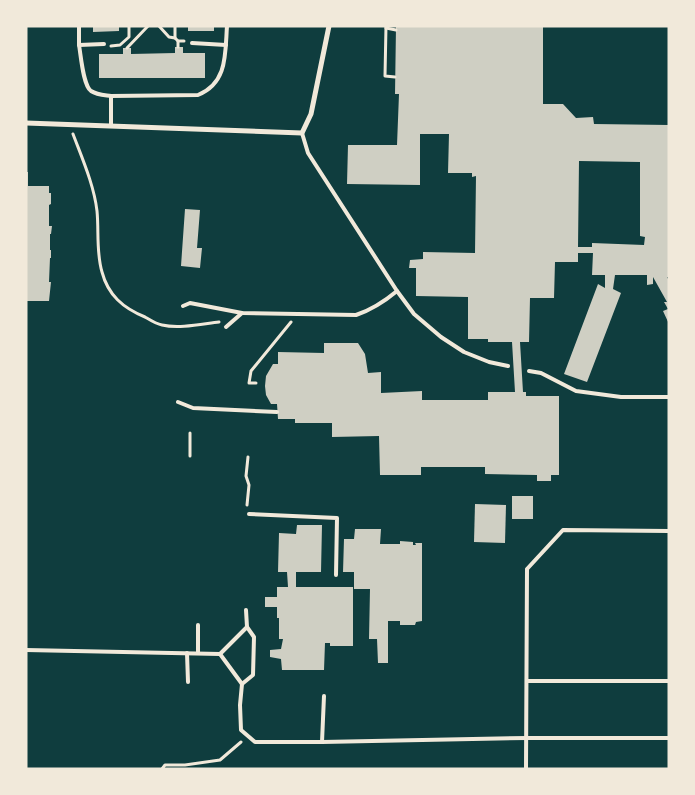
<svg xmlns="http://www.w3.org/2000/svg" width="695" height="795" font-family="'Exo 2',sans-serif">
<rect width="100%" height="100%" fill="#0f3d3e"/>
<g fill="#cfcfc3" fill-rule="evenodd">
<polygon points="93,26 119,26 119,31 93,32"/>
<rect x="188" y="26" width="26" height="5"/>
<path d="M396 26H543V104H563L576 118 593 117 594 124 669 125V277H667L669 281V324L663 311 668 309 664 302H667L653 277V284L647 285V275H615L613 289 621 293 587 382 564 374 598 284 605 288V275H592L593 253H578V262H555L554 298H530L529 342H520L523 392H526V396H559V475H551V481H537V475L485 474V467H421V475H380L379 436 332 437V423H295V419H278L277 404H271L266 395 265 386 266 376 273 364H278V352L324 353V343H358L365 354 368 373 381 372V393L422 391V400H488V392H515L512 342H488V339H468V297L416 296V268H409L410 260 423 259V252L475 253 476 176 472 177V173H448L449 134H420V185L347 184 348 145H397L399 94H395ZM579 161 640 162V236L645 237 644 245 592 243V247H578Z"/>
<polygon points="175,47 183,47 183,53 205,53 205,78 99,78 99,54 123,54 123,48 131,48 131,54 175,53"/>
<polygon points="26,172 28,172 28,186 49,186 49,193 51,193 51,204 49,205 49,226 52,226 51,234 50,234 50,250 51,250 51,258 50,258 49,282 51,282 49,301 26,301"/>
<polygon points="185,209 200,210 197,248 202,248 200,268 181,266"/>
<rect x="512" y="496" width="21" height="23"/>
<polygon points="475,504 506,505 505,543 474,542"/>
<polygon points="297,525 322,525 321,572 296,572 296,587 353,587 353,646 330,646 330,643 325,643 324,670 282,670 281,659 270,657 270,650 281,649 283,639 279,639 279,618 277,618 277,607 265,607 265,597 277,597 277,587 288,587 287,572 278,572 279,533 296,534"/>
<polygon points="355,529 381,529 380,544 400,544 400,541 413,542 413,545 416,545 415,543 422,543 422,621 416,622 415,625 400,625 400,621 388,621 388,663 378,663 377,639 369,639 370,589 354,589 354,572 343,572 344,539 354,539"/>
</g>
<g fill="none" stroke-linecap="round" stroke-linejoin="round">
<g stroke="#f1e9da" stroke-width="3">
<polyline points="159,26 169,37 175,38"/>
<polyline points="175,26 175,38 178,41 184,41"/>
<polyline points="386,26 385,76 395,77"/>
<polyline points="386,28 396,30"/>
<polyline points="178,41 178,47"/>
<polyline points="111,46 120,45 129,37 129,26"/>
<polyline points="127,48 148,26"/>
<path d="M73 134C82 158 94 185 97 211 99 231 96 252 102 272 108 295 123 308 145 317 150 320 156 324 162 325 179 329 202 324 219 322"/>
<polyline points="256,383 249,383 251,371 291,322"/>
<polyline points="190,433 190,456"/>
<polyline points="247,505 249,485 246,476 248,457"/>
<polyline points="162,769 165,765 185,765 220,760 241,742"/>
</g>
<g stroke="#f1e9da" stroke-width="4">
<polyline points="79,26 79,45 104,44"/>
<polyline points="192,43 226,45"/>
<path d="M79 45C81 56 83 85 91 91 97 95 104 95 111 96V125"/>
<path d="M111 96 198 95C228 83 225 53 227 26"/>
<polyline points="302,133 308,153 397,291 414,314 441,337 464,352 489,362 508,366"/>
<path d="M183 306 190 303 242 313 356 315C371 310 385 301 397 291"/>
<polyline points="226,327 242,313"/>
<polyline points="529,371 541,373 576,391 621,397 669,397"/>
<polyline points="178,402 193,408 277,412"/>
<polyline points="249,514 337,518 336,575"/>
<polyline points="246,610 247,627"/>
<polyline points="26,650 220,654 242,684 240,705 241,730 255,742 322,742 527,738 669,738"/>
<polyline points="187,653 188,682"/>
<polyline points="198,653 198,625"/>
<polyline points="220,654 247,627 254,637 253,675 242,684"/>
<polyline points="528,681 669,681"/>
<polyline points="322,742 324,696"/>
<polyline points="526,769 527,569 563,530 669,531"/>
</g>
<polyline stroke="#f1e9da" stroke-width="5" points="26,123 302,133 311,114 329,26"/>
</g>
<rect width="695" height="795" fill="none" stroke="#f1e9da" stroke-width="55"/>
</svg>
